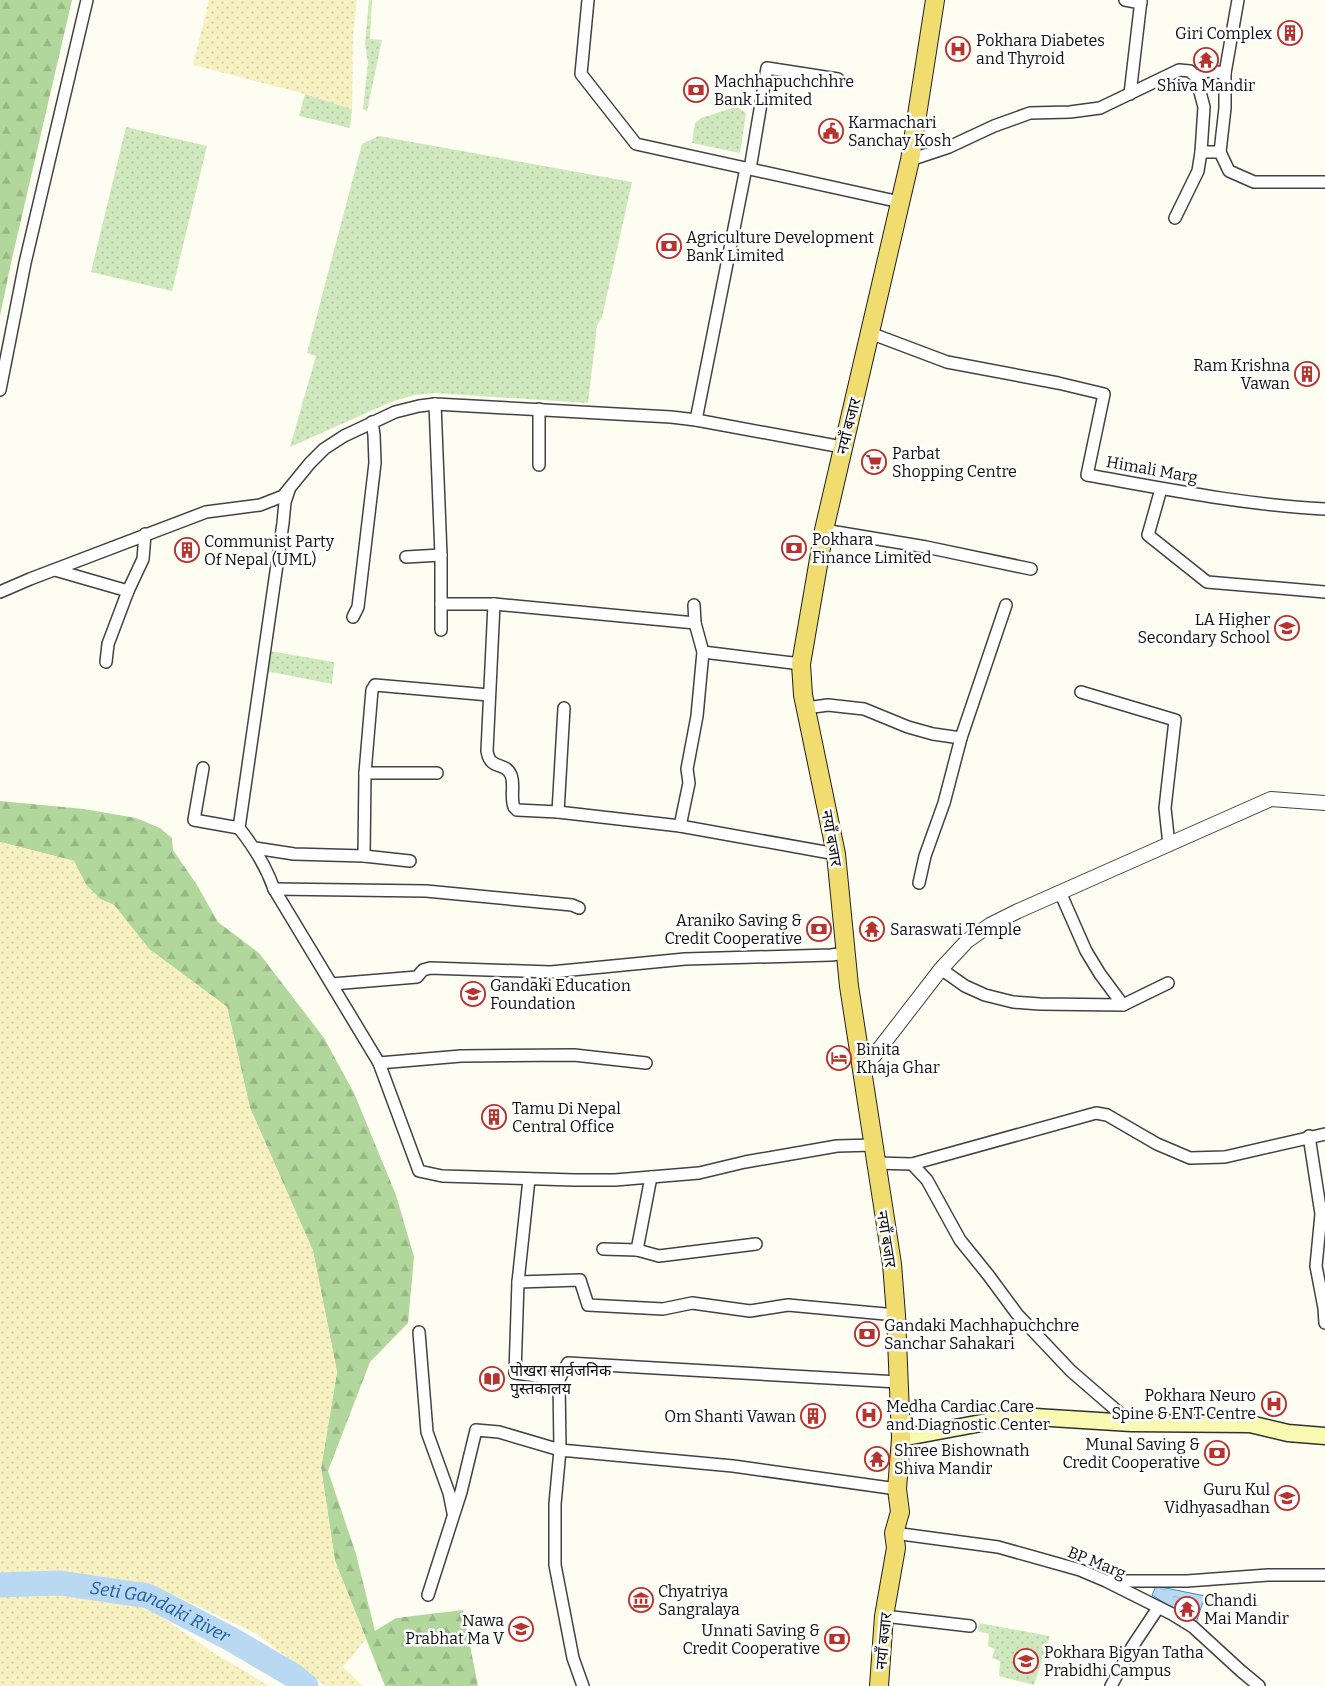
<svg xmlns="http://www.w3.org/2000/svg" width="1325" height="1686" font-family="Bitter,'Noto Sans Devanagari',serif">
<defs>
<pattern id="green-dots" width="8" height="8" patternUnits="userSpaceOnUse" patternTransform="scale(1.25)"><rect width="8" height="8" fill="#cfe8bd"/><path d="M2 2h.1M6 6h.1" fill="none" stroke="#b1c6a1" stroke-width="1.8" stroke-linecap="round"/></pattern>
<pattern id="forest-firs" width="22" height="20" patternUnits="userSpaceOnUse" patternTransform="scale(1.25)"><rect width="22" height="20" fill="#b2d79d"/><path d="M5 1l3.5 6h-7zM16 11l3.5 6h-7z" fill="#98b786"/></pattern>
<pattern id="sand-dots" width="8" height="8" patternUnits="userSpaceOnUse" patternTransform="scale(1.25)"><rect width="8" height="8" fill="#f7f0c1"/><path d="M2 2h.1M6 6h.1" fill="none" stroke="#d3cda5" stroke-width="1.8" stroke-linecap="round"/></pattern>
<pattern id="water-ripples" width="26" height="14" patternUnits="userSpaceOnUse" patternTransform="scale(1.25)"><rect width="26" height="14" fill="#b9d9f3"/><path d="M2 4q2-2 4 0t4 0M15 11q2-2 4 0t4 0" fill="none" stroke="#9eb9cf"/></pattern>
</defs>
<rect width="100%" height="100%" fill="#fefdf2"/>
<g fill="url(#green-dots)">
<polygon points="369,0 372,0 370,39 382,40 367,111 363,109 368,63 365,44"/>
<polygon points="305,94 352,109 350,128 299,116"/>
<polygon points="732,108 739,108 746,113 740,153 692,143 695,123 701,118"/>
<polygon points="126,127 207,146 172,291 91,272"/>
<polygon points="379,136 632,182 602,317 597,326 588,403 434,393 414,395 391,402 290,447 316,356 307,353 362,144"/>
<polygon points="269,651 334,662 332,684 266,671"/>
<polygon points="979,1623 1050,1636 1034,1685 999,1676 1000,1661 992,1658 995,1649 988,1646 989,1634 978,1631"/>
</g>
<g fill="url(#forest-firs)">
<polygon points="0,0 72,0 11,263 0,316"/>
<polygon points="0,801 84,809 136,818 160,828 172,838 173,850 197,885 218,922 259,953 324,1038 354,1093 396,1195 414,1257 408,1323 370,1362 328,1471 356,1554 375,1631 396,1618 463,1610 478,1686 385,1686 335,1561 321,1468 337,1372 313,1251 250,1108 227,1007 149,949 114,905 100,899 86,885 74,861 0,842"/>
</g>
<g fill="url(#sand-dots)">
<polygon points="209,0 357,0 353,36 352,109 305,94 193,65"/>
<polygon points="0,842 74,861 86,885 100,899 114,905 149,949 227,1007 250,1108 313,1251 337,1372 321,1468 335,1561 366,1639 343,1667 363,1686 325,1686 255,1633 174,1595 101,1576 0,1573"/>
<polygon points="0,1589 104,1595 156,1613 214,1653 269,1686 0,1686"/>
</g>
<polygon fill="url(#water-ripples)" stroke="#4487c6" points="1156,1586 1205,1596 1196,1623 1152,1595"/>
<g fill="none" stroke-linecap="round" stroke-linejoin="round">
<path stroke="#b9d9f3" stroke-width="25" id="s1" d="M0 1585 60 1583 148 1596 231 1639 294 1676 306 1686"/>
<defs>
<g id="minor">
<polyline points="588,0 581,74 636,144 900,202"/>
<polyline points="1125,0 1141,3"/>
<polyline points="1225,73 1238,0"/>
<polyline points="1196,77 1204,107 1201,152"/>
<polyline points="1130,94 1141,0"/>
<polyline points="910,160 949,147 994,126 1030,113 1070,112 1100,108 1179,70 1190,71 1196,77 1207,71 1225,73 1225,108 1220,152 1229,171 1254,182 1325,182"/>
<polyline points="750,169 767,68 838,79"/>
<polyline points="1175,218 1198,171 1201,152 1220,152"/>
<path d="M870 333 947 362 1058 383 1104 394 1087 475C1166 489 1245 505 1325 509"/>
<polyline points="0,390 25,263 87,0"/>
<polyline points="435,404 441,555 441,630"/>
<polyline points="696,420 746,168"/>
<polyline points="539,465 539,409"/>
<polyline points="1161,489 1148,535 1207,582 1325,592"/>
<path d="M289 490 285 502 283 523 239 828C254 847 266 866 274 889L379 1063 419 1171 442 1176 574 1180H615L699 1173 745 1162 837 1146 874 1145"/>
<polyline points="824,530 926,547 1031,569"/>
<polyline points="406,557 441,555"/>
<polyline points="55,570 128,591"/>
<polyline points="0,592 30,579 206,512 260,505 283,496 310,463 324,449 344,436 395,412 419,406 435,404 671,417 696,420 842,447"/>
<polyline points="441,604 494,604 695,623"/>
<path d="M494 604 487 751C490 771 505 761 511 775 515 785 510 797 514 807L517 810 558 812 680 826 836 854"/>
<polyline points="353,617 358,607 375,463 374,435 372,422"/>
<polyline points="703,652 801,664"/>
<polyline points="106,662 108,644 128,591 143,559 145,534"/>
<polyline points="1081,692 1175,720 1165,808 1169,845"/>
<polyline points="806,708 828,705 864,709 908,727 933,734 961,738"/>
<polyline points="203,768 194,820 239,828"/>
<polyline points="437,773 365,773 372,690 375,685 489,695"/>
<polyline points="558,812 564,708"/>
<polyline points="680,826 689,783 687,769 697,716 703,652 695,623 694,605"/>
<polyline points="255,848 294,854 364,856 365,773"/>
<polyline points="364,856 410,861"/>
<polyline points="919,883 925,856 944,803 961,738 1006,605"/>
<polyline points="274,889 426,891 572,905 579,908"/>
<polyline points="1060,892 1086,951 1100,974 1123,1005"/>
<polyline points="941,969 965,986 985,995 1013,1002 1040,1004 1123,1005 1168,983"/>
<polyline points="332,984 417,977 423,970 430,968 551,972 685,959 831,955 846,953"/>
<polyline points="379,1063 461,1056 574,1055 646,1063"/>
<polyline points="1309,1136 1321,1214 1316,1266 1324,1308 1325,1323"/>
<polyline points="875,1163 912,1164 1096,1113 1107,1115 1157,1144 1190,1158 1225,1157 1325,1134"/>
<polyline points="912,1164 927,1180 960,1240 989,1276 1017,1314 1071,1371 1131,1423"/>
<polyline points="651,1177 637,1250 659,1256 756,1244"/>
<polyline points="603,1249 637,1250"/>
<polyline points="518,1282 580,1280 588,1305 663,1309 692,1303 750,1311 788,1305 896,1315"/>
<polyline points="419,1332 427,1432 449,1493 453,1513"/>
<polyline points="559,1379 568,1363 898,1382"/>
<polyline points="894,1533 998,1547 1080,1570 1106,1581 1172,1614 1193,1627 1241,1671 1259,1686"/>
<polyline points="1109,1581 1187,1581 1268,1575 1325,1575"/>
<polyline points="428,1595 461,1492 476,1430 499,1432 560,1450 559,1379 515,1373 518,1282 529,1179"/>
<polyline points="884,1616 970,1626"/>
<polyline points="583,1686 573,1658 555,1565 555,1504 560,1450 733,1466 897,1489"/>
<polyline points="1111,1686 1132,1647 1158,1608"/>
</g>
<polyline id="tertiary" points="863,1070 941,969 967,941 990,925 1018,911 1271,799 1325,803"/>
<polyline id="secondary" points="901,1438 1019,1416 1131,1423 1250,1424 1288,1433 1325,1436"/>
<polyline id="primary" points="879,1686 884,1616 896,1548 894,1533 900,1512 897,1489 901,1438 896,1315 892,1264 849,986 836,854 803,695 801,664 824,530 910,160 935,0"/>
</defs>
<use href="#minor" stroke="#424242" stroke-width="14"/>
<use href="#tertiary" stroke="#424242" stroke-width="16"/>
<use href="#secondary" stroke="#313131" stroke-width="19"/>
<use href="#primary" stroke="#202020" stroke-width="20"/>
<use href="#minor" stroke="#fff" stroke-width="11"/>
<use href="#tertiary" stroke="#fff" stroke-width="14"/>
<use href="#secondary" stroke="#faf9b1" stroke-width="16"/>
<use href="#primary" stroke="#f1dc70" stroke-width="18"/>
</g>
<defs>
<symbol id="building-ring" viewBox="-11 -11 22 22"><circle r="9.5" fill="#fff" stroke="#b9332e" stroke-width="1.5"/><path d="M-4-6H4V6H1V3H-1V6H-4ZM-2.5-4.3h1.7v1.8h-1.7ZM.8-4.3h1.7v1.8H.8ZM-2.5-1h1.7V.8h-1.7ZM.8-1h1.7V.8H.8Z" fill="#b9332e"/></symbol>
<symbol id="hospital-ring" viewBox="-11 -11 22 22"><circle r="9.5" fill="#fff" stroke="#b9332e" stroke-width="1.5"/><path d="M-5-5h3v3.5h4V-5h3V5h-3V1.5h-4V5h-3Z" fill="#b9332e"/></symbol>
<symbol id="temple-ring" viewBox="-11 -11 22 22"><circle r="9.5" fill="#fff" stroke="#b9332e" stroke-width="1.5"/><path d="M0-6L5-2H3V0L6.5 2.5H4V6H1.5V3h-3V6H-4V2.5H-6.5L-3 0V-2H-5Z" fill="#b9332e"/></symbol>
<symbol id="bank-ring" viewBox="-11 -11 22 22"><circle r="9.5" fill="#fff" stroke="#b9332e" stroke-width="1.5"/><path d="M-6-4H6V4H-6ZM0-2.3a2.3 2.3 0 1 0 0 4.6a2.3 2.3 0 1 0 0-4.6Z" fill="#b9332e"/></symbol>
<symbol id="civic-ring" viewBox="-11 -11 22 22"><circle r="9.5" fill="#fff" stroke="#b9332e" stroke-width="1.5"/><path d="M-.6-6.5H3V-4.5H.6V-3L4-1V1h2V6H-6V1h2V-1L-.6-3ZM-1.2 2.5V6h2.4V2.5Z" fill="#b9332e"/></symbol>
<symbol id="supermarket-ring" viewBox="-11 -11 22 22"><circle r="9.5" fill="#fff" stroke="#b9332e" stroke-width="1.5"/><path d="M-6-5.5h2.5l.6 2H6L4.5 2H-2.5L-4.4-4H-6ZM-1.5 3.2a1.3 1.3 0 1 0 .1 0ZM3 3.2a1.3 1.3 0 1 0 .1 0Z" fill="#b9332e"/></symbol>
<symbol id="school-ring" viewBox="-11 -11 22 22"><circle r="9.5" fill="#fff" stroke="#b9332e" stroke-width="1.5"/><path d="M0-5L7-2L0 1L-7-2ZM-4 1L0 2.5L4 1V4Q0 6-4 4Z" fill="#b9332e"/></symbol>
<symbol id="hotel-ring" viewBox="-11 -11 22 22"><circle r="9.5" fill="#fff" stroke="#b9332e" stroke-width="1.5"/><path d="M-6-4.5h1.5V1H6V5H4.5V3h-9V5H-6ZM-4 0a1.8 1.8 0 1 1 3.6 0ZM.5 0V-2.5h3Q6-2.5 6 0Z" fill="#b9332e"/></symbol>
<symbol id="library-ring" viewBox="-11 -11 22 22"><circle r="9.5" fill="#fff" stroke="#b9332e" stroke-width="1.5"/><path d="M-6-4Q-3-5.5-.7-3.5V5Q-3 3-6 4ZM6-4Q3-5.5 .7-3.5V5Q3 3 6 4Z" fill="#b9332e"/></symbol>
<symbol id="museum-ring" viewBox="-11 -11 22 22"><circle r="9.5" fill="#fff" stroke="#b9332e" stroke-width="1.5"/><path d="M0-6L6-3V-2H-6V-3ZM-5-1h2V3h-2ZM-1-1h2V3h-2ZM3-1h2V3H3ZM-6 4H6V6H-6Z" fill="#b9332e"/></symbol>
<symbol id="university-ring" viewBox="-11 -11 22 22"><circle r="9.5" fill="#fff" stroke="#b9332e" stroke-width="1.5"/><path d="M0-5L7-2L0 1L-7-2ZM-4 1L0 2.5L4 1V4Q0 6-4 4Z" fill="#b9332e"/></symbol>
</defs>
<g fill-rule="evenodd">
<use href="#building-ring" x="1276" y="19" width="28" height="28"/>
<use href="#hospital-ring" x="944" y="35" width="28" height="28"/>
<use href="#temple-ring" x="1192" y="46" width="28" height="28"/>
<use href="#bank-ring" x="682" y="76" width="28" height="28"/>
<use href="#civic-ring" x="817" y="117" width="28" height="28"/>
<use href="#bank-ring" x="655" y="232" width="28" height="28"/>
<use href="#building-ring" x="1293" y="360" width="28" height="28"/>
<use href="#supermarket-ring" x="860" y="448" width="28" height="28"/>
<use href="#bank-ring" x="780" y="534" width="28" height="28"/>
<use href="#building-ring" x="173" y="536" width="28" height="28"/>
<use href="#school-ring" x="1273" y="614" width="28" height="28"/>
<use href="#bank-ring" x="805" y="915" width="28" height="28"/>
<use href="#temple-ring" x="858" y="915" width="28" height="28"/>
<use href="#school-ring" x="459" y="980" width="28" height="28"/>
<use href="#hotel-ring" x="825" y="1044" width="28" height="28"/>
<use href="#building-ring" x="480" y="1103" width="28" height="28"/>
<use href="#bank-ring" x="853" y="1320" width="28" height="28"/>
<use href="#library-ring" x="478" y="1365" width="28" height="28"/>
<use href="#hospital-ring" x="1260" y="1390" width="28" height="28"/>
<use href="#hospital-ring" x="855" y="1401" width="28" height="28"/>
<use href="#building-ring" x="799" y="1402" width="28" height="28"/>
<use href="#bank-ring" x="1203" y="1439" width="28" height="28"/>
<use href="#temple-ring" x="863" y="1445" width="28" height="28"/>
<use href="#school-ring" x="1273" y="1484" width="28" height="28"/>
<use href="#museum-ring" x="627" y="1586" width="28" height="28"/>
<use href="#temple-ring" x="1173" y="1595" width="28" height="28"/>
<use href="#school-ring" x="507" y="1615" width="28" height="28"/>
<use href="#bank-ring" x="823" y="1625" width="28" height="28"/>
<use href="#university-ring" x="1012" y="1647" width="28" height="28"/>
</g>
<g text-anchor="middle" stroke-width="5" stroke-linejoin="round" paint-order="stroke">
<g font-size="16" fill="#0f0f0f" stroke="#fff" text-anchor="start">
<text x="1272" y="39" text-anchor="end">Giri Complex</text>
<text x="976" y="46">Pokhara Diabetes<tspan x="976" dy="18">and Thyroid</tspan></text>
<text x="714" y="87">Machhapuchchhre<tspan x="714" dy="18">Bank Limited</tspan></text>
<text x="1206" y="91" text-anchor="middle">Shiva Mandir</text>
<text x="848" y="128">Karmachari<tspan x="848" dy="18">Sanchay Kosh</tspan></text>
<text x="686" y="243">Agriculture Development<tspan x="686" dy="18">Bank Limited</tspan></text>
<text x="1290" y="371" text-anchor="end">Ram Krishna<tspan x="1290" dy="18">Vawan</tspan></text>
<text x="892" y="459">Parbat<tspan x="892" dy="18">Shopping Centre</tspan></text>
<text x="812" y="545">Pokhara<tspan x="812" dy="18">Finance Limited</tspan></text>
<text x="204" y="547">Communist Party<tspan x="204" dy="18">Of Nepal (UML)</tspan></text>
<text x="1270" y="625" text-anchor="end">LA Higher<tspan x="1270" dy="18">Secondary School</tspan></text>
<text x="802" y="926" text-anchor="end">Araniko Saving &amp;<tspan x="802" dy="18">Credit Cooperative</tspan></text>
<text x="890" y="935">Saraswati Temple</text>
<text x="490" y="991">Gandaki Education<tspan x="490" dy="18">Foundation</tspan></text>
<text x="856" y="1055">Binita<tspan x="856" dy="18">Khaja Ghar</tspan></text>
<text x="512" y="1114">Tamu Di Nepal<tspan x="512" dy="18">Central Office</tspan></text>
<text x="884" y="1331">Gandaki Machhapuchchre<tspan x="884" dy="18">Sanchar Sahakari</tspan></text>
<text x="510" y="1376">पोखरा सार्वजनिक<tspan x="510" dy="18">पुस्तकालय</tspan></text>
<text x="1256" y="1401" text-anchor="end">Pokhara Neuro<tspan x="1256" dy="18">Spine &amp; ENT Centre</tspan></text>
<text x="886" y="1412">Medha Cardiac Care<tspan x="886" dy="18">and Diagnostic Center</tspan></text>
<text x="796" y="1422" text-anchor="end">Om Shanti Vawan</text>
<text x="1200" y="1450" text-anchor="end">Munal Saving &amp;<tspan x="1200" dy="18">Credit Cooperative</tspan></text>
<text x="894" y="1456">Shree Bishownath<tspan x="894" dy="18">Shiva Mandir</tspan></text>
<text x="1270" y="1495" text-anchor="end">Guru Kul<tspan x="1270" dy="18">Vidhyasadhan</tspan></text>
<text x="658" y="1597">Chyatriya<tspan x="658" dy="18">Sangralaya</tspan></text>
<text x="1204" y="1606">Chandi<tspan x="1204" dy="18">Mai Mandir</tspan></text>
<text x="504" y="1626" text-anchor="end">Nawa<tspan x="504" dy="18">Prabhat Ma V</tspan></text>
<text x="820" y="1636" text-anchor="end">Unnati Saving &amp;<tspan x="820" dy="18">Credit Cooperative</tspan></text>
<text x="1044" y="1658">Pokhara Bigyan Tatha<tspan x="1044" dy="18">Prabidhi Campus</tspan></text>
</g>
<g font-size="16" fill="#0f0f0f" stroke="#fff">
<text transform="translate(848 426) rotate(-76)" y="6">नयाँ बजार</text>
<text transform="translate(1152 469) rotate(10)" y="6">Himali Marg</text>
<text transform="translate(832 838) rotate(80)" y="6">नयाँ बजार</text>
<text transform="translate(887 1239) rotate(81)" y="6">नयाँ बजार</text>
<text transform="translate(1097 1562) rotate(22)" y="6">BP Marg</text>
<text transform="translate(883 1641) rotate(-85)" y="6">नयाँ बजार</text>
</g>
<g font-size="18" font-style="italic" fill="#1e5a9b" stroke="#fff">
<text dy="6" stroke="none"><textPath href="#s1" startOffset="165">Seti Gandaki River</textPath></text>
</g>
</g>
</svg>
